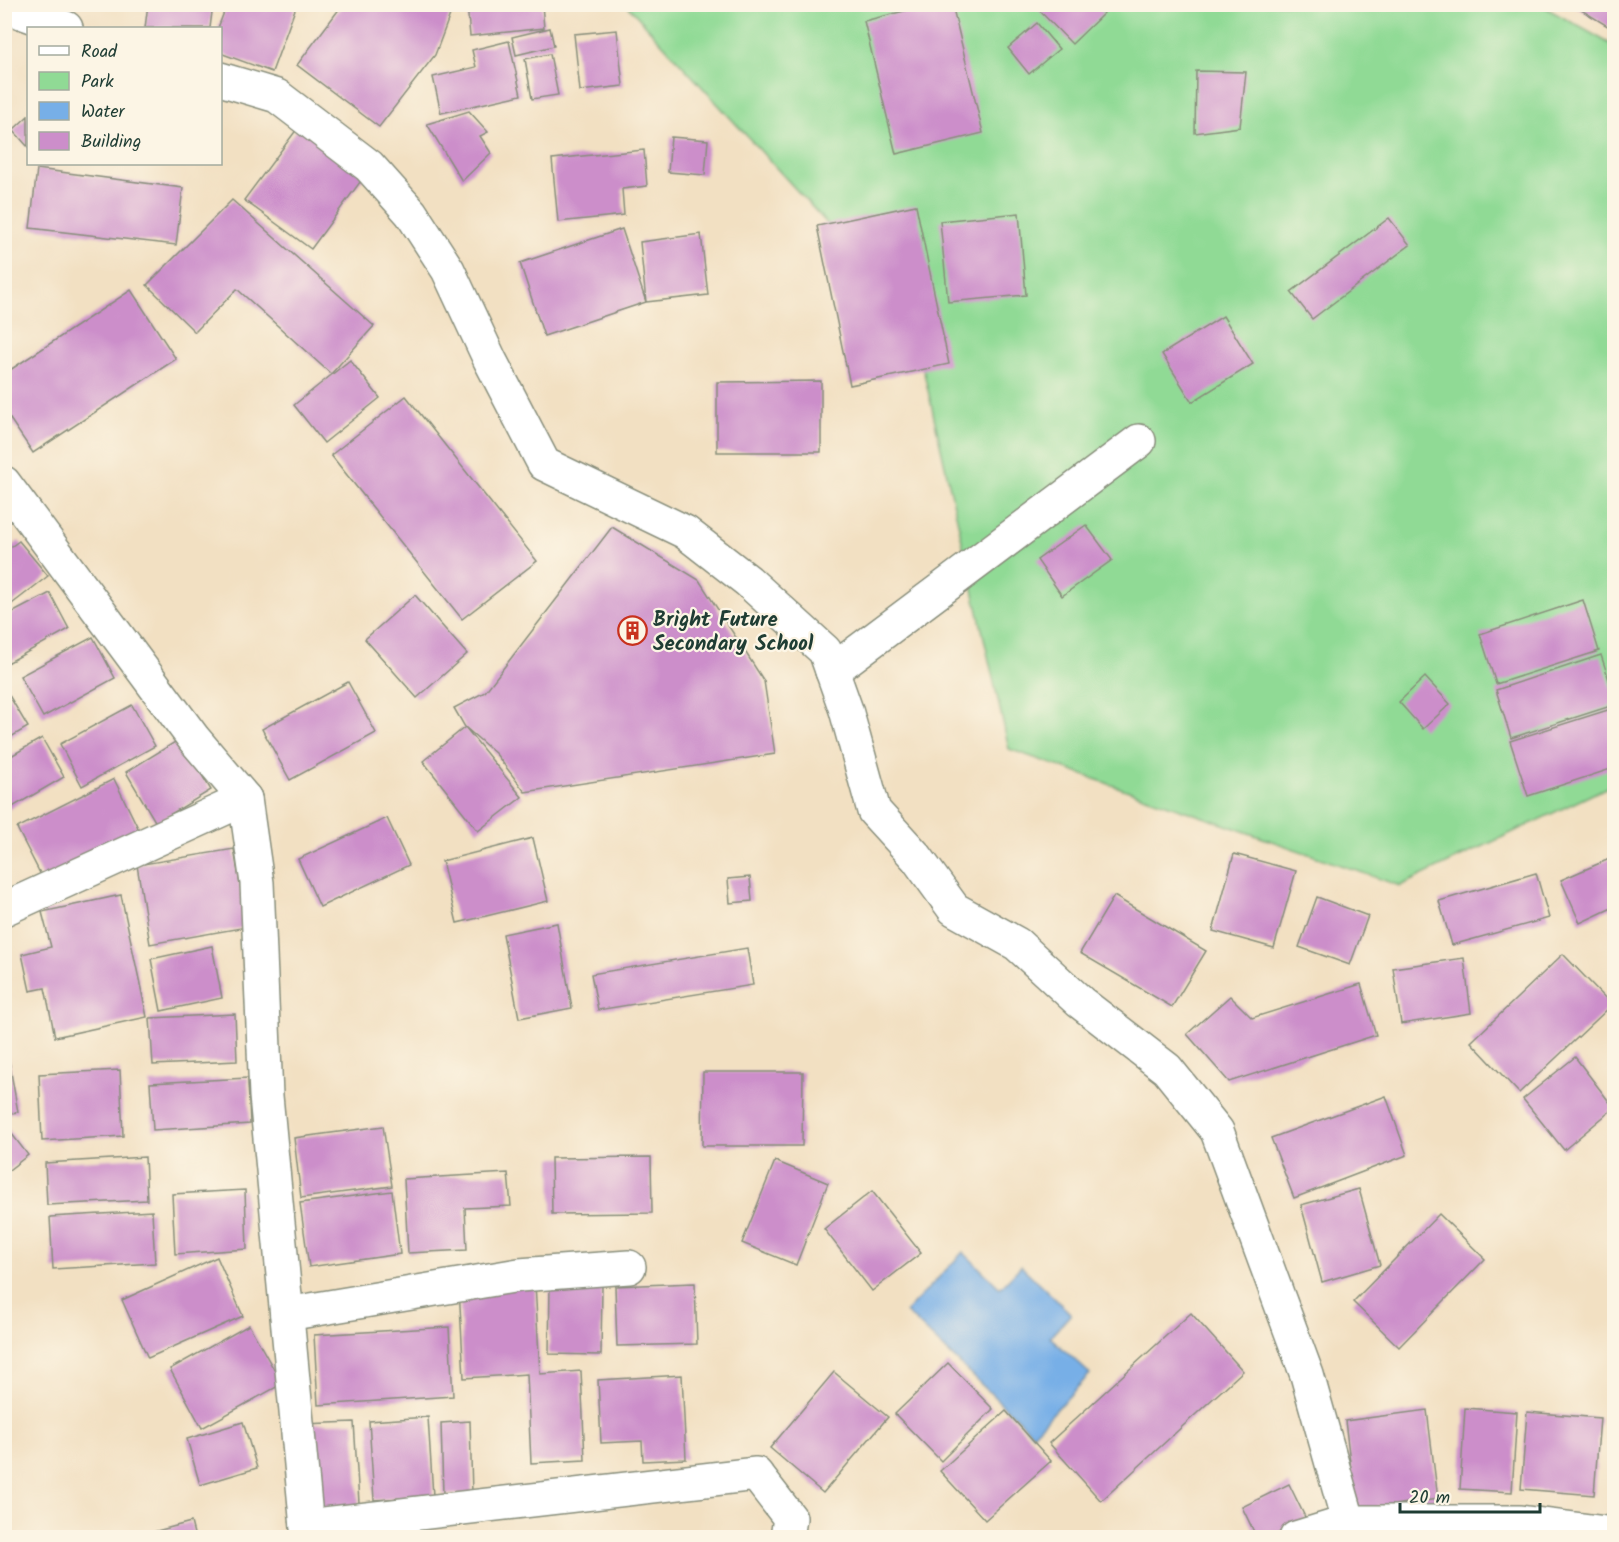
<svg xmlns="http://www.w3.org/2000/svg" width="1619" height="1542" font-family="Kalam,sans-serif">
<rect width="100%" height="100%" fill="#fcf5e5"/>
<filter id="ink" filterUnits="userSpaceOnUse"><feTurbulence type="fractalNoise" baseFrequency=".0167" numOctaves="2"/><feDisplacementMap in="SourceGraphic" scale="12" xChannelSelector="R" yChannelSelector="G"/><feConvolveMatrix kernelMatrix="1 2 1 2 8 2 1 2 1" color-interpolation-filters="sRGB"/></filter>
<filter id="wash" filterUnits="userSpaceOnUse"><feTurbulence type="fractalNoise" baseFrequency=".008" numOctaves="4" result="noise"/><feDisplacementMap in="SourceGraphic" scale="24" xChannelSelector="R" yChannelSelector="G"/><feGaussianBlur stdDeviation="1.35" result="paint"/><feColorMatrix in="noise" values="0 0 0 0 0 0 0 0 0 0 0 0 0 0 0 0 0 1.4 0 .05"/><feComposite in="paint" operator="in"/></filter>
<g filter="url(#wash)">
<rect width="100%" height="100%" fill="#f2e0c2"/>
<polygon fill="#90da95" stroke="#588c64" stroke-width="1.5" points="1539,4 1614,46 1614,784 1400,886 1009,749 911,315 627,5"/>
<polygon fill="#77afe7" stroke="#4b768e" stroke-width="1.5" points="963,1252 1000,1288 1021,1266 1071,1314 1050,1337 1090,1374 1033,1434 906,1312"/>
<g id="blocks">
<g fill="#cc8eca">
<polygon points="148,4 213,4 210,28 145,28"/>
<polygon points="227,4 297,4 272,72 220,53 220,28 218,28"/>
<polygon points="343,4 454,4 435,55 379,127 297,65"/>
<polygon points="542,4 544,28 470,36 467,5"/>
<polygon points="932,4 952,4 983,133 896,154 864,21"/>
<polygon points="1033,4 1095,4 1104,13 1072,44"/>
<polygon points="1573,5 1614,5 1614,30"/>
<polygon points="1037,23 1059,49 1029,74 1008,48"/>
<polygon points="550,28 554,46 516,55 512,37"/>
<polygon points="617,30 623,86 580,91 574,34"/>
<polygon points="509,41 521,95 441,113 433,77 476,67 472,50"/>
<polygon points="550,54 558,95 532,99 525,59"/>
<polygon points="1196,71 1246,72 1240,127 1195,133"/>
<polygon points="469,111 488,132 480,136 491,153 462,181 427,124"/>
<polygon points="28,116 28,147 13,130"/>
<polygon points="300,125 366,174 311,249 244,200"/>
<polygon points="671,137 708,140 705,175 668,172"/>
<polygon points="644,150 647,186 622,189 624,215 558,222 552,159"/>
<polygon points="37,169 183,188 176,245 30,228"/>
<polygon points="232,200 374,326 331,374 237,289 195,332 147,285"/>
<polygon points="916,205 949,364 850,385 817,226"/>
<polygon points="1019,213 1026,295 948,302 940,221"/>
<polygon points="1389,218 1410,245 1312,319 1291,292"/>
<polygon points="622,229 646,302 640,242 701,234 708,295 646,302 544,336 520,263"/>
<polygon points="131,290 176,359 33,453 4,410 4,374"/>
<polygon points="1223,316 1253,364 1192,402 1162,354"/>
<polygon points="350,360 380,398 324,443 294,405"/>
<polygon points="821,381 821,452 717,452 717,382"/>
<polygon points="406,396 537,561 462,619 331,455"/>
<polygon points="1086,525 1112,560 1062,596 1037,560"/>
<polygon points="612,527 699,580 764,681 775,754 525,792 496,754 465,727 522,797 478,831 423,761 465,727 454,708 485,692"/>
<polygon points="19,541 48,576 4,610 4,552"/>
<polygon points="50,593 69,629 4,665 4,617"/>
<polygon points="415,595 467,654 417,698 365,639"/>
<polygon points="1583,600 1599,651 1496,684 1480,634"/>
<polygon points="93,637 115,678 43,717 20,676"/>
<polygon points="1601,655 1614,695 1614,705 1511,738 1496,690"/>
<polygon points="1425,677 1450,704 1423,729 1399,702"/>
<polygon points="348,682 376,733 290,780 262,729"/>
<polygon points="4,687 28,727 4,741"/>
<polygon points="132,705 155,746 82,786 60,744"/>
<polygon points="1614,708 1614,768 1528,796 1510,741"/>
<polygon points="42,738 64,777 4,812 4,760"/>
<polygon points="180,739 211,790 156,823 126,772"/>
<polygon points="114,779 141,834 45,883 17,828"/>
<polygon points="387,818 409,865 320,907 298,859"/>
<polygon points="533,838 548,901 457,923 442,861"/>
<polygon points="234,849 247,927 150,944 137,865"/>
<polygon points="1234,854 1296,871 1274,948 1213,931"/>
<polygon points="1614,857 1614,907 1580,923 1561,880"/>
<polygon points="1536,873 1549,918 1452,945 1439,901"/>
<polygon points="750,877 752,901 730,903 728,879"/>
<polygon points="121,895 147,1017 55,1037 45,988 30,991 22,954 51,947 42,912"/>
<polygon points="1114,896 1206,951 1172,1007 1080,953"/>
<polygon points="1317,897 1368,916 1350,965 1299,947"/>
<polygon points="557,923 572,1008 519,1018 503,934"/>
<polygon points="212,946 222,998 161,1011 151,959"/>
<polygon points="747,948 753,985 598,1010 591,974"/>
<polygon points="1563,954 1612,1005 1519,1093 1471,1042"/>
<polygon points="1464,958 1471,1013 1401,1024 1393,968"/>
<polygon points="1361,984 1376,1035 1229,1082 1187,1034 1230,996 1252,1018"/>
<polygon points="235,1014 237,1061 153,1065 150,1018"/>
<polygon points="4,1055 8,1055 18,1112 4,1114"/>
<polygon points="1575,1057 1614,1108 1564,1150 1523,1099"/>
<polygon points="120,1070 123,1136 42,1141 39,1074"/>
<polygon points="703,1072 803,1072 802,1146 702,1146"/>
<polygon points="248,1078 250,1124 153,1130 150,1083"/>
<polygon points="1386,1096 1407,1155 1294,1198 1271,1138"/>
<polygon points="5,1125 28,1155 5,1173"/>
<polygon points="383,1126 392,1186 301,1198 294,1138"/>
<polygon points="145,1157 147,1200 47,1205 45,1163"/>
<polygon points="651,1157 652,1213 552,1214 551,1158"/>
<polygon points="775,1161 828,1183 796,1265 742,1243"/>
<polygon points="508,1173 511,1206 465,1208 467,1250 408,1253 404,1179"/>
<polygon points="1359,1189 1380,1265 1322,1282 1301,1205"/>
<polygon points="245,1190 247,1249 175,1254 172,1194"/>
<polygon points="392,1191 400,1254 309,1267 300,1203"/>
<polygon points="872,1191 921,1253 872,1291 824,1229"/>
<polygon points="152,1211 155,1263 53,1269 50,1217"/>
<polygon points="1439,1214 1485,1259 1399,1347 1353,1302"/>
<polygon points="217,1257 243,1316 148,1358 122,1300"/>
<polygon points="535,1283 540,1374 581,1371 585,1460 531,1463 527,1374 464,1378 459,1288"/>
<polygon points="695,1283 697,1344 617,1346 615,1286"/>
<polygon points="550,1285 602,1286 601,1355 549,1354"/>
<polygon points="1191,1313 1243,1371 1101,1501 1049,1443"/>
<polygon points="249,1325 282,1384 202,1428 170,1369"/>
<polygon points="449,1327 453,1396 318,1405 314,1335"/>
<polygon points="948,1363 993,1409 941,1461 895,1414"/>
<polygon points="834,1372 888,1417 823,1493 770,1448"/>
<polygon points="682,1375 686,1459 643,1461 642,1441 601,1443 598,1380"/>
<polygon points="1465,1408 1517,1412 1512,1492 1460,1489"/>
<polygon points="1427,1410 1438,1499 1356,1510 1345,1421"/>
<polygon points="1006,1411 1051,1461 985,1520 940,1471"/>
<polygon points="1527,1412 1600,1418 1594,1495 1521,1489"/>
<polygon points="428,1417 433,1496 374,1500 369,1421"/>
<polygon points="470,1421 472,1494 443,1495 441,1423"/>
<polygon points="243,1422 257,1468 200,1485 187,1439"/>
<polygon points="354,1422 360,1519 308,1523 303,1424"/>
<polygon points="1289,1484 1306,1519 1269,1538 1257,1538 1242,1507"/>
<polygon points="191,1522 195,1538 134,1538 134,1537"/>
</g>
</g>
</g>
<g filter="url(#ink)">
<use href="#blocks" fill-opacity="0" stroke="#888e7b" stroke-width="1.5"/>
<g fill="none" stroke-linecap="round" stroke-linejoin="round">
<defs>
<g id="street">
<polyline points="4,6 66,28"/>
<polyline points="220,79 277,96 369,166 411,213 448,270 490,360 544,464 685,532 748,581 825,651 846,710 874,811 917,858 954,909 1017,944 1080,1002 1167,1069 1217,1131 1307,1375 1353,1538"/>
<polyline points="4,483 194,739 245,799 257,883 266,1096 308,1538"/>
<polyline points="832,671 1139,441"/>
<polyline points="4,909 245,799"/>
<polyline points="287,1314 519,1275 629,1267"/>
<polyline points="307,1526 756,1474 790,1518 787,1538"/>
<polyline points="1296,1538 1348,1522 1520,1522 1614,1534"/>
</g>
</defs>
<use href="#street" stroke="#888e7b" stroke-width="36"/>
<use href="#street" stroke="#fff" stroke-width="33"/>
</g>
</g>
<defs>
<symbol id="building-ring" viewBox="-11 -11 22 22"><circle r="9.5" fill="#fcf5e5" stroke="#c8321e" stroke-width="1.5"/><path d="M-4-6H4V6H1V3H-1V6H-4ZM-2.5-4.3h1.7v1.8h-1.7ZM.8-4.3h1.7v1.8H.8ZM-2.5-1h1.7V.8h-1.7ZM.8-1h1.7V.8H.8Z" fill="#c8321e"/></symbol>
</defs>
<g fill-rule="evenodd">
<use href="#building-ring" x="616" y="614" width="33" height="33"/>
</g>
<g text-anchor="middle" stroke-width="4.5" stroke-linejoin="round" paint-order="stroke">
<g font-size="21" font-weight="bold" fill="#1f3d34" stroke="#fcf5e5" text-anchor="start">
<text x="653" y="626">Bright Future<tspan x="653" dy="24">Secondary School</tspan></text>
</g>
</g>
<rect width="1619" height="1542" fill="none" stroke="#fcf5e5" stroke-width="24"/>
<rect x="27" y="27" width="195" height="138" fill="#fcf5e5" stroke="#a4ab9e" stroke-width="1.5"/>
<rect x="39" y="46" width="30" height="9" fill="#ffffff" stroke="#a4ab9e" stroke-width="1.5"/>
<text x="81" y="57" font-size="18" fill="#1f3d34">Road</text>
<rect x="39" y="72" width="30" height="18" fill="#90da95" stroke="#a4ab9e" stroke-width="1.5"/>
<text x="81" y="87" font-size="18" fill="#1f3d34">Park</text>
<rect x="39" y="102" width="30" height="18" fill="#77afe7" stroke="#a4ab9e" stroke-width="1.5"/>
<text x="81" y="117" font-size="18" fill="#1f3d34">Water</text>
<rect x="39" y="132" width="30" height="18" fill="#cc8eca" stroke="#a4ab9e" stroke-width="1.5"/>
<text x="81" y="147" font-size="18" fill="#1f3d34">Building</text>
<path d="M1400 1503v9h140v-9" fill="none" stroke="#1f3d34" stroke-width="3"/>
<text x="1409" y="1503" font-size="18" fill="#1f3d34" stroke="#fcf5e5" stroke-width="4.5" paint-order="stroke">20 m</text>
</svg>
